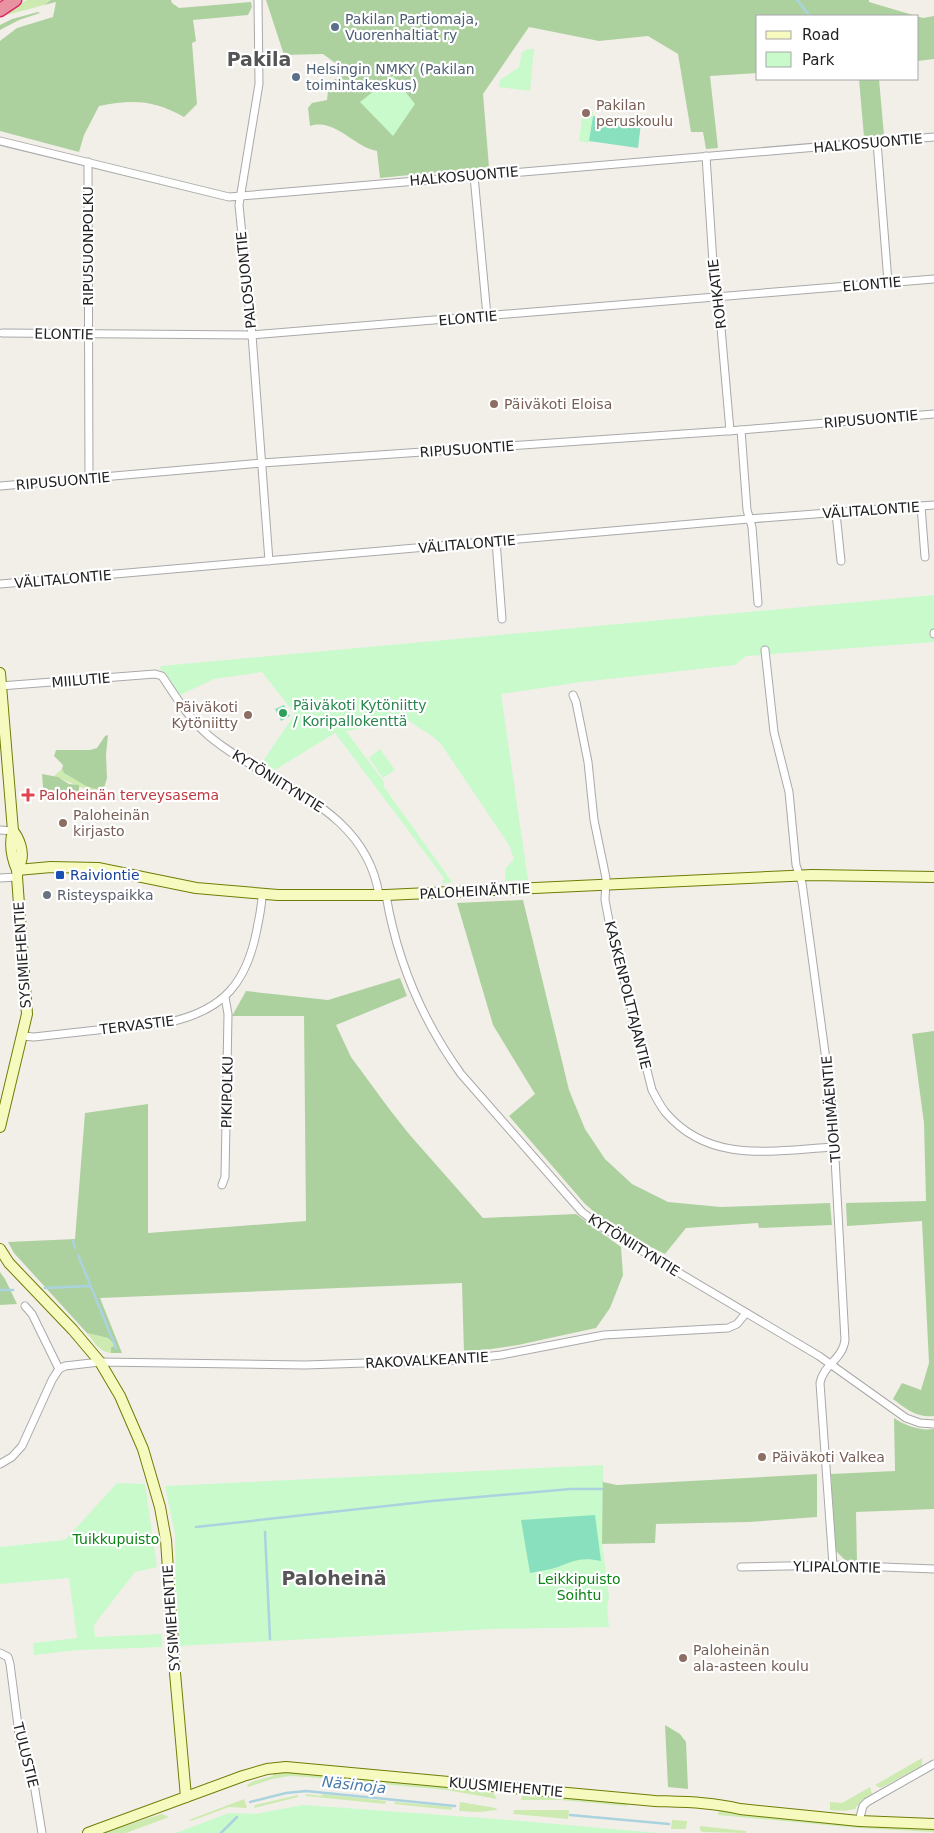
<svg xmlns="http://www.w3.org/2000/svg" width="934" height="1833" font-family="'DejaVu Sans',sans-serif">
<rect width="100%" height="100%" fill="#f2efe9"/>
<g fill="#cdebb0">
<polygon points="27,0 51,0 44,5 7,15 6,12"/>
<polygon points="62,769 64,773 95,789 93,792 54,776"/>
<path d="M87 1333 108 1338 116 1347 111 1348V1353C99 1352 94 1342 87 1333Z"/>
<polygon points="922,1758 922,1765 920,1767 883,1787 880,1788 875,1785"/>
<polygon points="292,1771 467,1788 493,1793 497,1799 447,1790 307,1777 290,1776 272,1779 248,1787 247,1785 254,1781 273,1776 273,1772"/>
<polygon points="870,1787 872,1794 862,1800 855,1809 844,1811 830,1810 830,1802 842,1803"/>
<polygon points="306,1794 320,1796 324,1794 386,1801 385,1804 306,1796"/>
<polygon points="298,1795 298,1797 254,1808 255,1805"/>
<polygon points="522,1795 556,1796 628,1802 627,1806 560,1800 521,1800"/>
<polygon points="244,1799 247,1808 229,1807 191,1821 189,1820"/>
<polygon points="395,1802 452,1807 452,1810 394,1804"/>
<polygon points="460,1802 496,1808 497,1810 479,1812 459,1811"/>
<polygon points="514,1810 569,1810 568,1819 513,1814"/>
<polygon points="719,1810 934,1828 934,1832 859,1828 718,1815"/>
<polygon points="162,1814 169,1817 126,1833 101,1833"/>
<polygon points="672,1820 687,1821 686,1829 671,1829"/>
<polygon points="700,1826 746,1831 746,1833 702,1832 700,1830"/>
</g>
<g fill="#add19e">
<path d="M51 0H171L172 3 179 8 251 2 252 7 248 15 193 20 196 41 192 43 197 104 184 117C154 100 133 99 99 106L84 135 79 152 0 131V41L17 28 53 17 56 2 44 5Z"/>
<path d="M266 0H869V2L923 18 934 16V59L918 61V16H758V73L710 76 718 148 706 149 703 132H691L678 54 648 36 599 41 529 27 483 94 489 167 380 178 377 151C353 147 336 118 310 126L308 108 312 103 327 100 328 91 335 79 341 78 342 68 323 54 284 55Z"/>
<polygon points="38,12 40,13 19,20 0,30 0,25 12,19"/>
<polygon points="859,79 879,79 884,135 864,137"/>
<polygon points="108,735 106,755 107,778 103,791 88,787 64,773 62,769 63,765 54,756 56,750 90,750 97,748 105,736"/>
<path d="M42 774 58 777 69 784 79 785C80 790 77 798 74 801 66 796 55 797 45 793L43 787Z"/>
<polygon points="523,900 569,1090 585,1129 605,1159 632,1184 668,1202 721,1207 830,1203 832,1225 759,1228 758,1223 686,1228 665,1254 613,1228 585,1204 509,1116 535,1094 493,1025 457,903"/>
<polygon points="400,978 407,996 336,1025 351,1057 390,1110 409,1134 483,1218 576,1214 621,1247 623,1275 610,1308 596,1328 518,1345 464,1353 462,1283 100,1298 122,1353 111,1353 111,1347 116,1346 108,1338 87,1333 14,1253 8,1242 75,1239 85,1113 148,1104 148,1233 306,1221 304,1016 232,1016 246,991 328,1000"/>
<path d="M934 1031V1416C917 1418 906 1409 893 1399L902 1383 921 1390 929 1363 922 1221 847 1226 846 1203 926 1201 924 1123 912 1034Z"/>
<polygon points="0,1272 5,1279 17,1304 0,1305"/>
<path d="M894 1418C906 1426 920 1431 934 1429V1509L856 1512 857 1562H847L835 1550 831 1474 895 1471Z"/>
<polygon points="603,1465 603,1482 617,1485 817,1474 817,1517 749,1522 656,1524 655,1543 599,1544"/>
<polygon points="665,1725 680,1734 686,1742 688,1789 668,1787"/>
</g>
<g fill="#c8facc">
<polygon points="528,49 534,49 530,91 499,87 500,80 519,67 522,52"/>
<polygon points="393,76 415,104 393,136 360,102"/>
<polygon points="583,111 593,112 589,143 579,141"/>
<path d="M934 595V642L746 656 735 665 581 682 501 694 528 880 505 881 506 868 514 859 509 845 441 744C431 733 419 729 408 720L346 731 384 782V787L452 882 442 884 444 878 335 733 275 770 263 761 295 714 262 672 214 679 180 695 167 675 160 669 161 666Z"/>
<polygon points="380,749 395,770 383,778 369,758"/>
<polygon points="603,1465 602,1544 609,1596 607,1607 609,1627 492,1629 180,1646 176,1590 175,1534 165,1486"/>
<polygon points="117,1483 145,1484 157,1567 135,1572 94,1625 95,1637 162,1634 162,1647 78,1650 34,1655 33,1643 77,1638 69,1578 0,1584 0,1547 65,1540"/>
<polygon points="303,1805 510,1820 658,1833 176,1833 229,1813 256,1814"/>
</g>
<g fill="#88e0be">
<polygon points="593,116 641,123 638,148 589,141"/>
<polygon points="284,705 290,716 281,721 275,709"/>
<path d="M595 1515 601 1561C582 1557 575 1560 558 1567 549 1570 539 1571 530 1573L521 1520Z"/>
</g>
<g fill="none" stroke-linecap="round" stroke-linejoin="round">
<g stroke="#aad3df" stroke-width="2.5">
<polyline points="797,0 810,16"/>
<polyline points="73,1241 75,1248"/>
<polyline points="78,1255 116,1348"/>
<polyline points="45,1288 90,1286"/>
<polyline points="0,1290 13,1290"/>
<polyline points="196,1527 432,1501 570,1489 602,1489"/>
<polyline points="265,1532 270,1639"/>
<polyline points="250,1802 286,1793 306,1791 455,1806"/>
<polyline points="570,1815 669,1824"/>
<polyline points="221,1833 237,1817"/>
</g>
<defs>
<g id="street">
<polyline points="258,0 259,84 239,205 252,335 269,561"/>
<polyline points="0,141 229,197 934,137"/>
<polyline points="877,142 888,282"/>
<polyline points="706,156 715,293 719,305 730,431"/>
<polyline points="88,162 89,479"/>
<polyline points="474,176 487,316"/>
<polyline points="2,333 252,335 934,279"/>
<polyline points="741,430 747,510 752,527 758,603"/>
<polyline points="0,486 262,463 741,430 934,414"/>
<polyline points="921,506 925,557"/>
<polyline points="836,513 841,561"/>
<polyline points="496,541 502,619"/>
<polyline points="0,584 749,519 934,505"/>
<polyline points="934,633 934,634"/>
<path d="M765 650 774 732 789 792 796 865 802 883 832 1104 845 1340C843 1359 823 1365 820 1383L833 1565"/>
<path d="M0 686 155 674 162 676C176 697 189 719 209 736 269 786 365 805 379 895"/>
<path d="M573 695 576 702 588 762 594 820 606 878 605 900 609 921 652 1090C656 1097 660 1106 666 1113 711 1165 774 1150 835 1147"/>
<polyline points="0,830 13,831"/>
<polyline points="0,878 17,877"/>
<path d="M386 895C397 961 422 1020 461 1074L582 1212 602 1227 819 1356 906 1418 920 1423 934 1424"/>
<path d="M22 1036 34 1037 170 1022C224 1010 247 982 257 929 259 918 262 906 262 895"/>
<polyline points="222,1185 225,1177 228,1014 225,997"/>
<polyline points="25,1306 32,1314 59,1369"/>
<polyline points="0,1464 12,1457 22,1446 52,1380 59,1369 65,1366 100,1362 305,1365 457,1360 501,1355 604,1335 728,1328 737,1324 746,1313"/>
<polyline points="741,1567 833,1565 934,1569"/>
<polyline points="0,1653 8,1657 10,1664 20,1741 34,1784 42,1833"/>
<polyline points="859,1821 863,1806 867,1802 934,1764"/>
</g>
<g id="secondary">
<path d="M0 673 13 831C9 844 12 858 17 870"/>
<polyline points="17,870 51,867 98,868 196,888 278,895 386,895 812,875 934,877"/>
<path d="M0 1127 27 1014 17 877C17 870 20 867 21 861 24 852 19 838 13 831"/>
<polyline points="0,1249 9,1263 73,1330 100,1362 120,1396 143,1449 160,1507 166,1540 175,1673 186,1797"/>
<path d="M88 1833 243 1776 267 1769 286 1767 655 1801C684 1802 712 1802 740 1809L859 1821 934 1824"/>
</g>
<polyline id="highway" points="0,10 15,0"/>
</defs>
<use href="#street" stroke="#a9a9a9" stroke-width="9"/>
<use href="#secondary" stroke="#707d05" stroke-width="12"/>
<use href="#highway" stroke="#dc2a67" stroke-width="15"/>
<use href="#street" stroke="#fff" stroke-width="7"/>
<use href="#secondary" stroke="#f7fabf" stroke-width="10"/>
<use href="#highway" stroke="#e892a2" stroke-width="12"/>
</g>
<g fill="#5c6f8a" stroke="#fff" stroke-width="2">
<circle cx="335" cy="27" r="5"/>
<circle cx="296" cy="77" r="5"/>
</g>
<g fill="#8d6e63" stroke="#fff" stroke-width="2">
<circle cx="586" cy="113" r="5"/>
<circle cx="494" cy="404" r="5"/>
<circle cx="248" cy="715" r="5"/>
<circle cx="63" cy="823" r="5"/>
<circle cx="762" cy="1457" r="5"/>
<circle cx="683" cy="1658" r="5"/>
</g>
<circle fill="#2e9e5b" stroke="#fff" stroke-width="2" cx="283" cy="713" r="5"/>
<path fill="#e0444e" stroke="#fff" stroke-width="2" d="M25.5 787.5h5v5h5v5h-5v5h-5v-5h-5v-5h5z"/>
<rect fill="#1a4fb4" stroke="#fff" stroke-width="2" x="55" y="870" width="10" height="10" rx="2.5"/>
<circle fill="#6b7280" stroke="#fff" stroke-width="2" cx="47" cy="895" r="5"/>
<g text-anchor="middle" stroke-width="4.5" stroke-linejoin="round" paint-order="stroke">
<g font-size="14" fill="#4e5e75" stroke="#fff" text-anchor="start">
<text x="345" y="24">Pakilan Partiomaja,<tspan x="345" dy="16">Vuorenhaltiat ry</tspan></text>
<text x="306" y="74">Helsingin NMKY (Pakilan<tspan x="306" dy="16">toimintakeskus)</tspan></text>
</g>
<g font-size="14" fill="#785e54" stroke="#fff" text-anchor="start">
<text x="596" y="110">Pakilan<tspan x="596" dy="16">peruskoulu</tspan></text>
<text x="504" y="409">Päiväkoti Eloisa</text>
<text x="238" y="712" text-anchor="end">Päiväkoti<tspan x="238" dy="16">Kytöniitty</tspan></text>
<text x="73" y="820">Paloheinän<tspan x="73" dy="16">kirjasto</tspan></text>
<text x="772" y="1462">Päiväkoti Valkea</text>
<text x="693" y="1655">Paloheinän<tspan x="693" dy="16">ala-asteen koulu</tspan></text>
</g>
<g font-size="14" fill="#222" stroke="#fff">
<text transform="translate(868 143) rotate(-5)" y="5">HALKOSUONTIE</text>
<text transform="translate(464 176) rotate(-5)" y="5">HALKOSUONTIE</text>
<text transform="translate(88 246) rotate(-90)" y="5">RIPUSUONPOLKU</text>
<text transform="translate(246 280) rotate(-96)" y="5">PALOSUONTIE</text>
<text transform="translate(872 284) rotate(-5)" y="5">ELONTIE</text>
<text transform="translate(717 294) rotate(-97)" y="5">ROHKATIE</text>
<text transform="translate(468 318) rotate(-5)" y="5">ELONTIE</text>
<text transform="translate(64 334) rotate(1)" y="5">ELONTIE</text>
<text transform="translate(871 419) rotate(-5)" y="5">RIPUSUONTIE</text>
<text transform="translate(467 449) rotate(-4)" y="5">RIPUSUONTIE</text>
<text transform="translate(63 481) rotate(-5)" y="5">RIPUSUONTIE</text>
<text transform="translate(871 510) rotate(-4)" y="5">VÄLITALONTIE</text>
<text transform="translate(467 544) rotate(-5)" y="5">VÄLITALONTIE</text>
<text transform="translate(63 579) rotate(-5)" y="5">VÄLITALONTIE</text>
<text transform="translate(81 680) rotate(-5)" y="5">MIILUTIE</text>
<text transform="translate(278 781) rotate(32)" y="5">KYTÖNIITYNTIE</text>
<text transform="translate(475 891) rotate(-3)" y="5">PALOHEINÄNTIE</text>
<text transform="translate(22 955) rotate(-94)" y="5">SYSIMIEHENTIE</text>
<text transform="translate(628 995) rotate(76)" y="5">KASKENPOLTTAJANTIE</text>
<text transform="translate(137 1025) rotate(-7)" y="5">TERVASTIE</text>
<text transform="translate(227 1092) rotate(-89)" y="5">PIKIPOLKU</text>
<text transform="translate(831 1109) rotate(-95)" y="5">TUOHIMÄENTIE</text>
<text transform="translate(634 1245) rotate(32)" y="5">KYTÖNIITYNTIE</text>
<text transform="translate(427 1360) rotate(-3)" y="5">RAKOVALKEANTIE</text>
<text transform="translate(837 1567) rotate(1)" y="5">YLIPALONTIE</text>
<text transform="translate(171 1618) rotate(-94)" y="5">SYSIMIEHENTIE</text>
<text transform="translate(26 1755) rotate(76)" y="5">TULUSTIE</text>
<text transform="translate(506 1787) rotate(5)" y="5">KUUSMIEHENTIE</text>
</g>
<g font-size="14" fill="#27864d" stroke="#fff" text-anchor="start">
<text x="293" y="710">Päiväkoti Kytöniitty<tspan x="293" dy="16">/ Koripallokenttä</tspan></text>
</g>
<g font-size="14" fill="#be3a42" stroke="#fff" text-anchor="start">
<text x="39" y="800">Paloheinän terveysasema</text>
</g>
<g font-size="14" fill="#164399" stroke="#fff" text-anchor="start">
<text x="70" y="880">Raiviontie</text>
</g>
<g font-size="14" fill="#5b616d" stroke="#fff" text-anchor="start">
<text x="57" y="900">Risteyspaikka</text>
</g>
<g font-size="14" fill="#0c8416" stroke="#fff">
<text x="116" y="1544">Tuikkupuisto</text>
<text x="579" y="1584">Leikkipuisto<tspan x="579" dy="16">Soihtu</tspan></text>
</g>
<g font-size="15" font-style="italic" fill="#4a7aab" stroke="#fff">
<text transform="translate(354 1785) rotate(6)" y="5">Näsinoja</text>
</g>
<g font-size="19" font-weight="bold" fill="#555" stroke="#fff">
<text x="259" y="66">Pakila</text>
<text x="334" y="1585">Paloheinä</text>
</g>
</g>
<rect x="756" y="15" width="162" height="65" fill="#ffffff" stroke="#a7a7a7"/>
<rect x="766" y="31" width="25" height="8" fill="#f7fabf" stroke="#a7a7a7"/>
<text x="802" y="40" font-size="15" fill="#222222">Road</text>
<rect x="766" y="52" width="25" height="15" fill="#c8facc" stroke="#a7a7a7"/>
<text x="802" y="65" font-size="15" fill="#222222">Park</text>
</svg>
